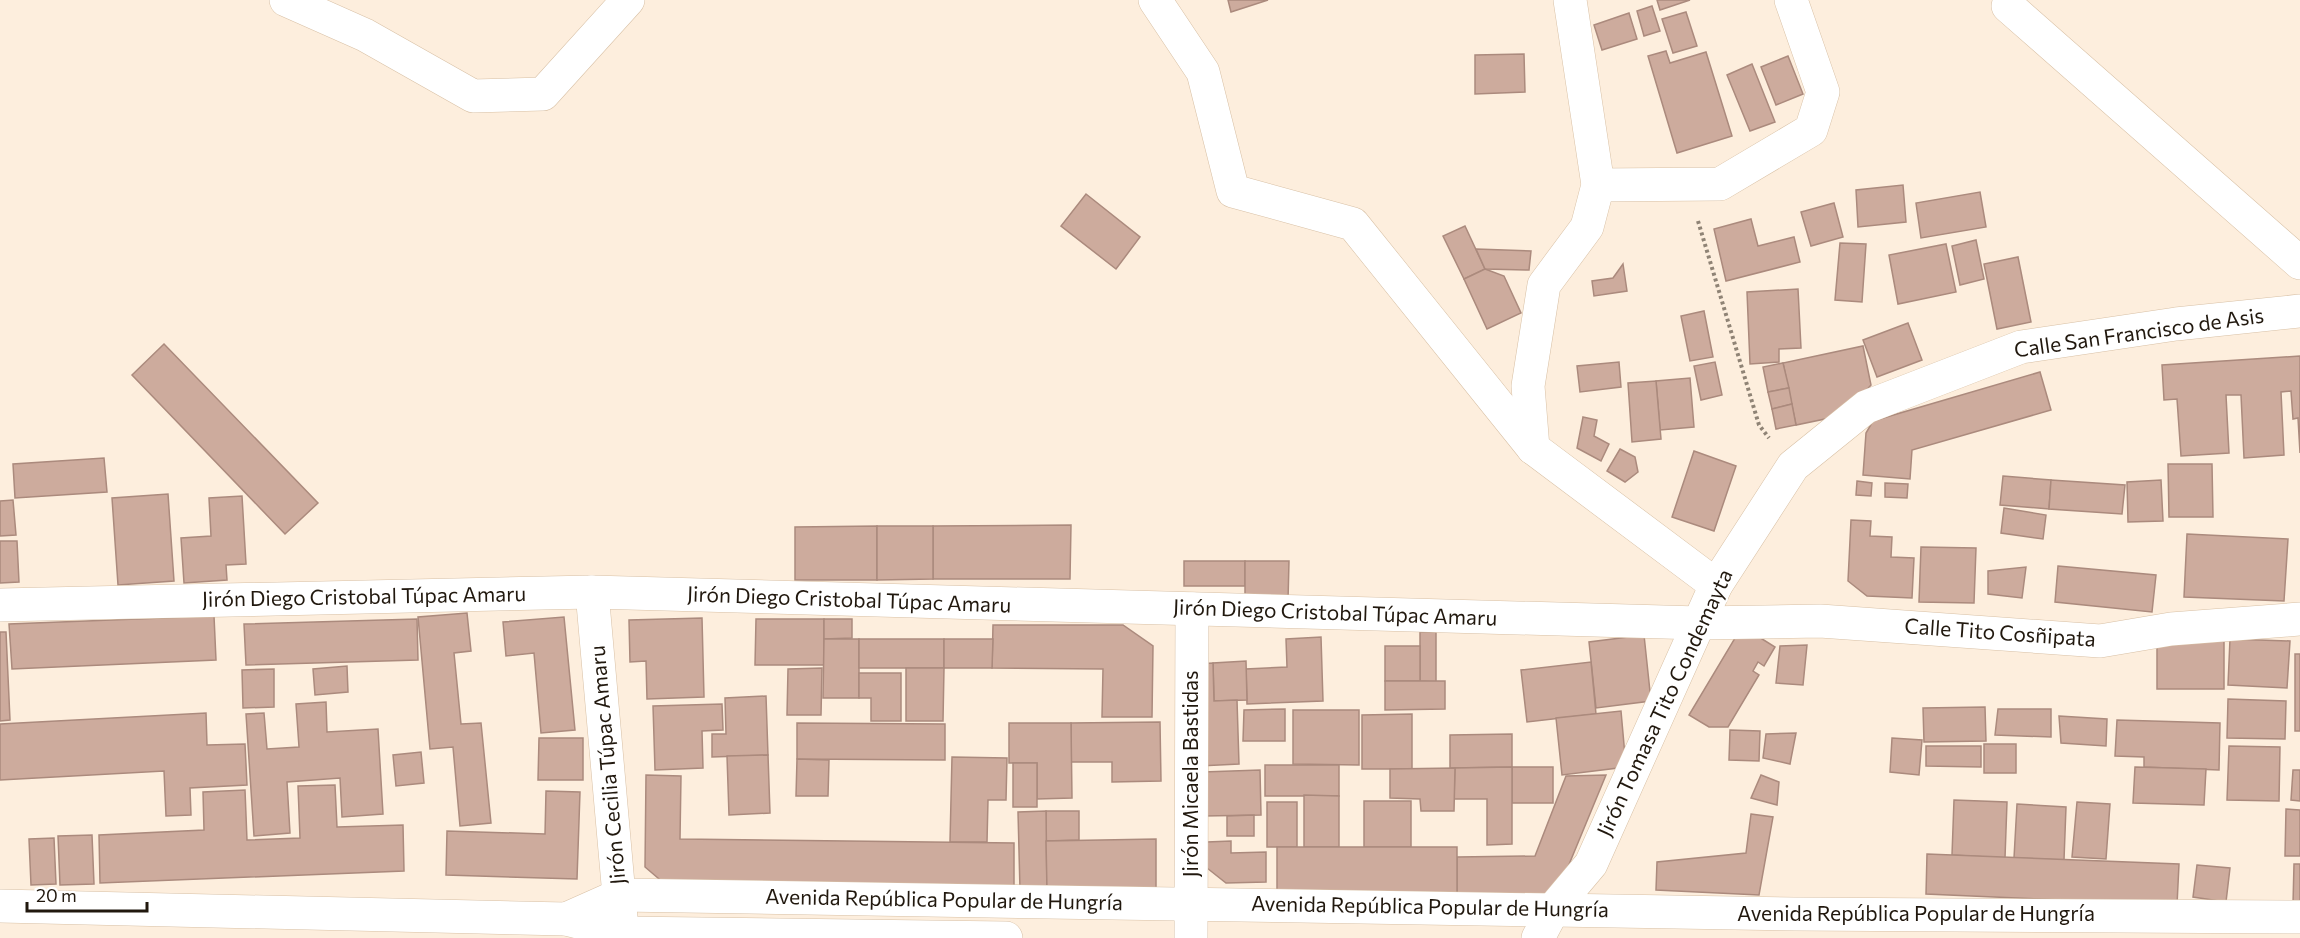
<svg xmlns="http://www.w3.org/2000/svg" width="2300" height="938" font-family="Commissioner,sans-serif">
<rect width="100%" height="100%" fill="#fdeedd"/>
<g fill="#cdab9d" stroke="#ab8a7d" stroke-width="1.5">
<polygon points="1228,0 1268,0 1231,12"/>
<polygon points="1657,0 1690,0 1660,10"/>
<polygon points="1652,6 1660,31 1644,36 1637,11"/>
<polygon points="1686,12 1697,46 1673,53 1662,19"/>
<polygon points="1629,13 1637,39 1602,50 1594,25"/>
<polygon points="1666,51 1670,63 1706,52 1732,136 1677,153 1648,56"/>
<polygon points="1524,54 1525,92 1475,94 1475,55"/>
<polygon points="1788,56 1803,94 1776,105 1761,67"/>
<polygon points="1752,64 1775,122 1750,131 1727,75"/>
<polygon points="1903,185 1906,222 1858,227 1856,190"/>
<polygon points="1980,192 1986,227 1921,238 1916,203"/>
<polygon points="1086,194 1140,237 1116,269 1061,226"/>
<polygon points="1834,203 1843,237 1811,246 1801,212"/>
<polygon points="1751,219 1758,246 1794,237 1800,262 1726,281 1714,229"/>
<polygon points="1465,226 1485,269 1464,279 1443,236"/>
<polygon points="1976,240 1984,279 1960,285 1952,246"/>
<polygon points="1840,243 1866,244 1862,302 1835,300"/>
<polygon points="1946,244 1956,292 1898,304 1889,255"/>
<polygon points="1476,249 1531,251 1529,270 1485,269"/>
<polygon points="2018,257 2031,322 1997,329 1984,264"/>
<polygon points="1623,264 1627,291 1594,296 1592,281 1613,278"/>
<polygon points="1485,269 1504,276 1521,313 1487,329 1464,279"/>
<polygon points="1798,289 1801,348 1779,349 1779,362 1750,364 1747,292"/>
<polygon points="1704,311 1713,357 1690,361 1681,316"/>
<polygon points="1908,323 1922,360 1877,377 1863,340"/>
<polygon points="164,344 318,503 285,534 132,375"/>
<polygon points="1863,346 1871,385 1844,415 1796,425 1783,363"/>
<polygon points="2300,356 2300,453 2298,418 2293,419 2291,391 2281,392 2284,455 2244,458 2241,395 2226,395 2229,453 2181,456 2177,399 2164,400 2162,365"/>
<polygon points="1619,362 1621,387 1580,392 1577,366"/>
<polygon points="1715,362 1722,395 1701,400 1694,366"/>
<polygon points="1783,363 1789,388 1768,392 1763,367"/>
<polygon points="2040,372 2051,410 1912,450 1910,479 1863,475 1866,433 1873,421"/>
<polygon points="1690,378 1694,427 1660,430 1656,381"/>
<polygon points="1656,381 1661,439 1632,442 1628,383"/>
<polygon points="1789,388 1792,404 1772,409 1768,392"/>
<polygon points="1792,404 1796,425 1776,429 1772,409"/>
<polygon points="1583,417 1597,420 1594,436 1609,444 1601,461 1577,448"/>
<polygon points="1620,449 1635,457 1638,472 1625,482 1607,471"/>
<polygon points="1694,451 1736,466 1714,531 1672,517"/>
<polygon points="104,458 107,492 15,498 13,464"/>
<polygon points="2168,464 2212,464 2213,517 2169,517"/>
<polygon points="2003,476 2051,480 2049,509 2000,505"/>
<polygon points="2051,480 2125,485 2122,514 2049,509"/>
<polygon points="2161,480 2163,521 2128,522 2127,482"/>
<polygon points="1857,481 1872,483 1871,496 1856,495"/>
<polygon points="1885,483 1908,484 1907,498 1885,497"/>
<polygon points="168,494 174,581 118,585 112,498"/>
<polygon points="242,496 246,564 226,565 227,580 184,583 181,538 211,536 209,498"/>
<polygon points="13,500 16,535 0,536 0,501"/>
<polygon points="2004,508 2046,515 2043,539 2001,533"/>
<polygon points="1851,520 1871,521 1870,536 1892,537 1891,557 1914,558 1912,598 1867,596 1848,581"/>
<polygon points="1071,525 1070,579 933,579 933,526"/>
<polygon points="877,526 877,580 795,580 795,527"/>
<polygon points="877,526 933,526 933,579 877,580"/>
<polygon points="2187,534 2288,539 2284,601 2184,597"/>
<polygon points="0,541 17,541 19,582 0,583"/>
<polygon points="1921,547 1976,548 1974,603 1919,602"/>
<rect x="1184" y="561" width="61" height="25"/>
<polygon points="1245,561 1289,561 1288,601 1245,601"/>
<polygon points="2058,566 2156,575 2152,612 2055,602"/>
<polygon points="2026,567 2022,598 1988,594 1988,571"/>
<polygon points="467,613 471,651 454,653 461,724 481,723 491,823 460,826 453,747 430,749 418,617"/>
<polygon points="214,616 216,660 12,669 9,624"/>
<polygon points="564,617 575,730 541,733 534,653 506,656 503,622"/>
<polygon points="702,618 704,697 647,699 646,661 630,662 629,620"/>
<polygon points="417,619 418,660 246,665 244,624"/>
<polygon points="756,619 824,619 824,665 755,665"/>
<polygon points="824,619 852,619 852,638 824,639"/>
<polygon points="993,625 1123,625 1153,646 1152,717 1102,717 1103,669 992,668"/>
<polygon points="0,632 6,632 10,720 0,721"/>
<polygon points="1420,632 1436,632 1436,682 1420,681"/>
<polygon points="1751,632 1775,647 1764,666 1758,662 1753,671 1759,675 1728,727 1709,727 1689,715 1735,638"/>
<polygon points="1644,635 1651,701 1596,708 1589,642"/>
<polygon points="1321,637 1323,701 1247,704 1246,669 1287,667 1286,639"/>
<polygon points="824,639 859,639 859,698 823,698"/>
<rect x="859" y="639" width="85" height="29"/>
<polygon points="944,639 993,639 992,668 944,668"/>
<polygon points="2230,639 2290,641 2287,688 2228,685"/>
<rect x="2157" y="641" width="67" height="48"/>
<polygon points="1807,645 1803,685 1776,683 1780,646"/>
<rect x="1385" y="646" width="35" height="35"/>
<rect x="2295" y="654" width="5" height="77"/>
<polygon points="1246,661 1247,700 1214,701 1213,663"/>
<polygon points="1591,662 1596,714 1527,722 1521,670"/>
<polygon points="1213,663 1214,701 1237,700 1239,764 1199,766 1195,664"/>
<polygon points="347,666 348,692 315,695 313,669"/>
<polygon points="822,668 821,715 787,715 788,669"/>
<polygon points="906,668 944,668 943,721 906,721"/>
<polygon points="274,669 274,707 243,708 242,670"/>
<polygon points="859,673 901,673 901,721 871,721 871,698 859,698"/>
<polygon points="1385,681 1445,681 1445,709 1385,710"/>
<polygon points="766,696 768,755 712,757 712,734 726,734 725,698"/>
<polygon points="2228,699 2286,701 2285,739 2227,738"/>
<polygon points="326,702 327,732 378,729 383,814 342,817 340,778 287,782 290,833 254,836 246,714 264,713 267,749 299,747 296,704"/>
<polygon points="722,704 723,730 702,731 703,768 655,770 653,706"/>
<polygon points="1985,707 1986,741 1924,742 1923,708"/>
<polygon points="1285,709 1285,741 1243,741 1244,710"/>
<polygon points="1998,709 2051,709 2051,737 1995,735"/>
<polygon points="1293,710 1359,710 1359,765 1293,764"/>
<polygon points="1621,711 1626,767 1562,775 1556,718"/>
<polygon points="206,713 207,745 245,744 247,785 190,788 191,815 166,816 164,771 0,780 0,724"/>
<polygon points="1412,714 1412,769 1362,769 1362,715"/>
<polygon points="2059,716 2107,719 2106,746 2061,743"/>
<polygon points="2117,720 2220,723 2219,770 2144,767 2144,757 2115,756"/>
<polygon points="1160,722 1161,781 1112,782 1112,762 1071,762 1071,723"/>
<polygon points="797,723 945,724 945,760 797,759"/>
<polygon points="1009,723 1071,723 1072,798 1037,799 1037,763 1009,763"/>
<polygon points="1730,730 1760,731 1759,761 1729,760"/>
<polygon points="1796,733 1790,764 1763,758 1766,734"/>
<polygon points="1512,734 1512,767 1450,768 1450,735"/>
<polygon points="539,738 583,738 583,780 538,780"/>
<polygon points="1892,738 1922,740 1919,775 1890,772"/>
<rect x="1984" y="744" width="32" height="29"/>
<polygon points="1926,746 1981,746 1981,767 1926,766"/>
<polygon points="2229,746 2280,747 2279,801 2227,800"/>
<polygon points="421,752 424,783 396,786 393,755"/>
<polygon points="768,755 770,813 729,815 727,756"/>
<polygon points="952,757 1007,758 1006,800 988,800 987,842 950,842"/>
<polygon points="797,759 829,760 828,796 796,796"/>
<rect x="1013" y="763" width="24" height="44"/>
<rect x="1265" y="765" width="74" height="31"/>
<rect x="1512" y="767" width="41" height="36"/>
<polygon points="1512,767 1512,844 1487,845 1487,799 1454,799 1455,768"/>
<polygon points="2135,767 2206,769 2204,805 2133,803"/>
<polygon points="1455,768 1454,811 1421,811 1420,799 1390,798 1390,769"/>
<polygon points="1260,770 1261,815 1204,816 1203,772"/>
<polygon points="2293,770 2300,770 2300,801 2291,800"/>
<polygon points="646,775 681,776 680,839 1014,843 1014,888 665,884 645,867"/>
<polygon points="1606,775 1563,879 1536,902 1457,902 1457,857 1535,856 1566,776"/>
<polygon points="1761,775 1779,782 1777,805 1751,798"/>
<polygon points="335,785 337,827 403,825 404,871 100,883 99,835 204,830 203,792 245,790 247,840 300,838 298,786"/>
<polygon points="546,791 580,792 577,879 446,875 447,831 545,834"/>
<polygon points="1304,795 1339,796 1339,847 1304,847"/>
<polygon points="1954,800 2007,802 2005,858 1952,855"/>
<rect x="1364" y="801" width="47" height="46"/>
<rect x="1267" y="802" width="30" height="45"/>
<polygon points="2077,802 2110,804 2106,859 2072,857"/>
<polygon points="2017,804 2066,807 2064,860 2014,858"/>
<polygon points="2286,809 2300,810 2300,856 2285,856"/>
<polygon points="1046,811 1079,811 1079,840 1046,841"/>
<polygon points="1046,811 1047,890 1020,890 1018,812"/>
<polygon points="1751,814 1773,817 1759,895 1656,890 1657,862 1746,853"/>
<polygon points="1254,815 1254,836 1227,836 1227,816"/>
<polygon points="92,835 94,884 60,885 58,836"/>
<polygon points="54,838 56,884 31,885 29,839"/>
<polygon points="1156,839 1156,888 1047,890 1046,841"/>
<polygon points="1231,841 1231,853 1266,852 1266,882 1226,883 1207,868 1207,842"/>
<polygon points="1277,847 1457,847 1457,895 1277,894"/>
<polygon points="1927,854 2179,864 2177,905 1926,894"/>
<polygon points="2294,864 2300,864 2300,904 2293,904"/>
<polygon points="2197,865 2230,868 2226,902 2193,897"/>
</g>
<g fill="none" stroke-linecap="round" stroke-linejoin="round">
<defs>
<g id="street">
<polyline points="286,0 365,35 473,96 543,94 628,0"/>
<polyline points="1155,0 1203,72 1233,191 1353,224 1533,448"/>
<polyline points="1570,0 1598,185 1587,227 1544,285 1528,386 1533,448 1716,585"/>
<polyline points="2008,6 2300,263"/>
<polyline points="1598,185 1720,184 1811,130 1823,92 1791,0"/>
<polyline points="592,592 621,918"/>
<polyline points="0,605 592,592 1699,623 1820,621 2100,641 2171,629 2300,619"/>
<polyline points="0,906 566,919 622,933 1006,938"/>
<polyline points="566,919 620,895 1795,914 2300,917"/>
<polyline points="1191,938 1192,609"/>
<polyline points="1538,938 1554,908 1591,864 1716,585 1793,466 1866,407 2021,347 2176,324 2300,311"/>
</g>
</defs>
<use href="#street" stroke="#d8c0a5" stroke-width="34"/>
<polyline stroke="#8f8375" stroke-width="4" stroke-dasharray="3 3" stroke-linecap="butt" points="1698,221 1759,425 1769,438"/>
<use href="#street" stroke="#fff" stroke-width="33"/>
</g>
<g text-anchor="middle" stroke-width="4.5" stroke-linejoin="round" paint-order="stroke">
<g font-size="21" fill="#21180e" stroke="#fff">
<text transform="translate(2139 333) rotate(-8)" y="7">Calle San Francisco de Asis</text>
<text transform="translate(364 597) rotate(-1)" y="7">Jirón Diego Cristobal Túpac Amaru</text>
<text transform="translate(849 600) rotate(2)" y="7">Jirón Diego Cristobal Túpac Amaru</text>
<text transform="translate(1335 613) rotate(2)" y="7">Jirón Diego Cristobal Túpac Amaru</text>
<text transform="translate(2000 633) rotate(4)" y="7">Calle Tito Cosñipata</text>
<text transform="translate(1665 703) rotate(-65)" y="7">Jirón Tomasa Tito Condemayta</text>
<text transform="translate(608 765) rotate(-95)" y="7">Jirón Cecilia Túpac Amaru</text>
<text transform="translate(1191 774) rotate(-90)" y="7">Jirón Micaela Bastidas</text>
<text transform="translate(944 900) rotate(1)" y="7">Avenida República Popular de Hungría</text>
<text transform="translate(1430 907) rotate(1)" y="7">Avenida República Popular de Hungría</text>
<text x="1916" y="921">Avenida República Popular de Hungría</text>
</g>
</g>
<path d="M27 902v9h120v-9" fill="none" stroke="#21180e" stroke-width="3"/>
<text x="36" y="902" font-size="18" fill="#21180e" stroke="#ffffff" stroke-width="4.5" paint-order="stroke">20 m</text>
</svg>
